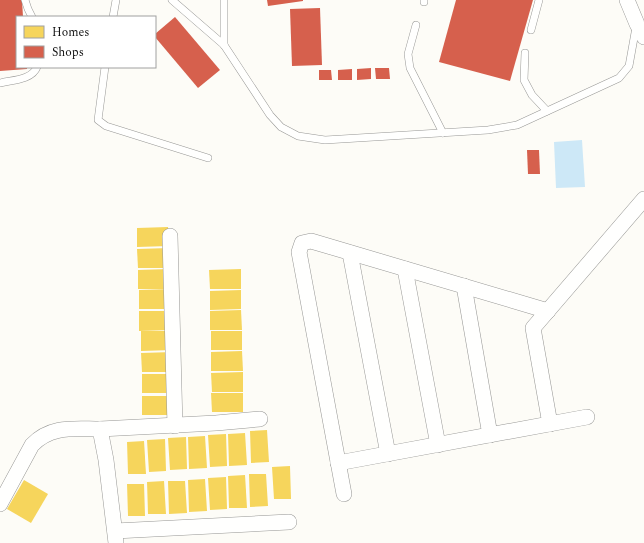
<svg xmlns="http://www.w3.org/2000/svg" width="644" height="543" font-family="Spectral,serif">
<rect width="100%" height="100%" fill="#fdfcf7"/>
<polygon fill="#cde8f7" points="582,140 585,187 556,188 554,142"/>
<g fill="#f6d55c">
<polygon points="168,227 169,246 137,247 137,228"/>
<polygon points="169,248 169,268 138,268 137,249"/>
<polygon points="169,269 169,289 138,289 138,270"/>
<polygon points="241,269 241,289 210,289 209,270"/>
<polygon points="170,289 170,309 139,309 139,290"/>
<polygon points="241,290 241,309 210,310 210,291"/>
<polygon points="241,310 242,330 210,330 210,311"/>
<polygon points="139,311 171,311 171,330 139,331"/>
<polygon points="141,331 172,331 172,350 141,351"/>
<rect x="211" y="331" width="31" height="19"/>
<polygon points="242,351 243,371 211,371 211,352"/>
<polygon points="173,352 173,372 142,372 141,353"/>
<polygon points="243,372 243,392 212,392 211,373"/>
<rect x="142" y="374" width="31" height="19"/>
<polygon points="211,393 243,393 243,412 212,412"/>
<rect x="142" y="396" width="31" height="19"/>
<polygon points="267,430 269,462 251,463 250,431"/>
<polygon points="245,433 247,465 229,466 228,434"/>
<polygon points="226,434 227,466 210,467 208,435"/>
<polygon points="205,436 207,468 189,469 188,437"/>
<polygon points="186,437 187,469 170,470 168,438"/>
<polygon points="165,439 166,471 149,472 147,440"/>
<polygon points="144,441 146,474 128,474 127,442"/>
<polygon points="290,466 291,499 274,499 272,467"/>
<polygon points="249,474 266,474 268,506 250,507"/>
<polygon points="245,475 247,508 229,508 228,476"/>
<polygon points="226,477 227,509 210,510 208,478"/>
<polygon points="205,479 207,511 189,512 188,480"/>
<polygon points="24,480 48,494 31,523 7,509"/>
<polygon points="164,481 166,514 148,514 147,482"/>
<polygon points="168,481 185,481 187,513 169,514"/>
<polygon points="127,484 144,484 145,516 128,516"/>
</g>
<g fill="#d6604d">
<polygon points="0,0 22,0 23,17 17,17 17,67 27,67 27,69 0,71"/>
<polygon points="267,0 303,0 303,1 268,6"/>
<polygon points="456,0 533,0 510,81 439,62"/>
<polygon points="320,8 322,65 292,66 290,9"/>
<polygon points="175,17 220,70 198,88 155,37 155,34"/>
<polygon points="371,68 371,79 357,80 357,69"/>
<polygon points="375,68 389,68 390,79 376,79"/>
<polygon points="352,69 352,80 338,80 338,70"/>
<polygon points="319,70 331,70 332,80 319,80"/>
<polygon points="527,150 539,150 540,174 528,174"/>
</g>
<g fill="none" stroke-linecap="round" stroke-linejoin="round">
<defs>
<g id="service">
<polyline points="25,0 28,9 32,17"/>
<polyline points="172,0 224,45 270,115 281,127 298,136 325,140 488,130 517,125 619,78 629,66 636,27"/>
<polyline points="424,2 424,0"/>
<polyline points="113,17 116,0"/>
<polyline points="416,25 408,54 410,68 443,133"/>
<polyline points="531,30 539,0"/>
<polyline points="224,45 224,0"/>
<polyline points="525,53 524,80 532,95 547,111"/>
<polyline points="105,67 98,120 106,126 208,158"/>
<path d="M0 83C12 80 32 80 37 67"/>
</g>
<g id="minor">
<polyline points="627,0 637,24 644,37"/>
<polyline points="170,236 175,426"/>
<polyline points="350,253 388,454"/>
<polyline points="405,269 438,445"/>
<polyline points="464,286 490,435"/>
<polyline points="550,424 533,328 644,199"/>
<polyline points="100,429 216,423 260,419"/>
<polyline points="338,463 587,417"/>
<polyline points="344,494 299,252 302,243 311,241 548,311"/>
<path d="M0 504 32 445C51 425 74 429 100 429L106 460 116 543"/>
<polyline points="115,531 289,522"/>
</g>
</defs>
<use href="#service" stroke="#979795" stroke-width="8"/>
<use href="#minor" stroke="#979795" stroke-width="16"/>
<use href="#service" stroke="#fffffe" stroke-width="7"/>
<use href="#minor" stroke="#fffffe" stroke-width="15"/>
</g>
<rect x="16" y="16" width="140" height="52" fill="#ffffff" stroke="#a0a0a0"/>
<rect x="24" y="26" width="20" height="12" fill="#f6d55c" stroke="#a0a0a0"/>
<text x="52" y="36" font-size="12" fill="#111111">Homes</text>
<rect x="24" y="46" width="20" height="12" fill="#d6604d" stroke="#a0a0a0"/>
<text x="52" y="56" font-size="12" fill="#111111">Shops</text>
</svg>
